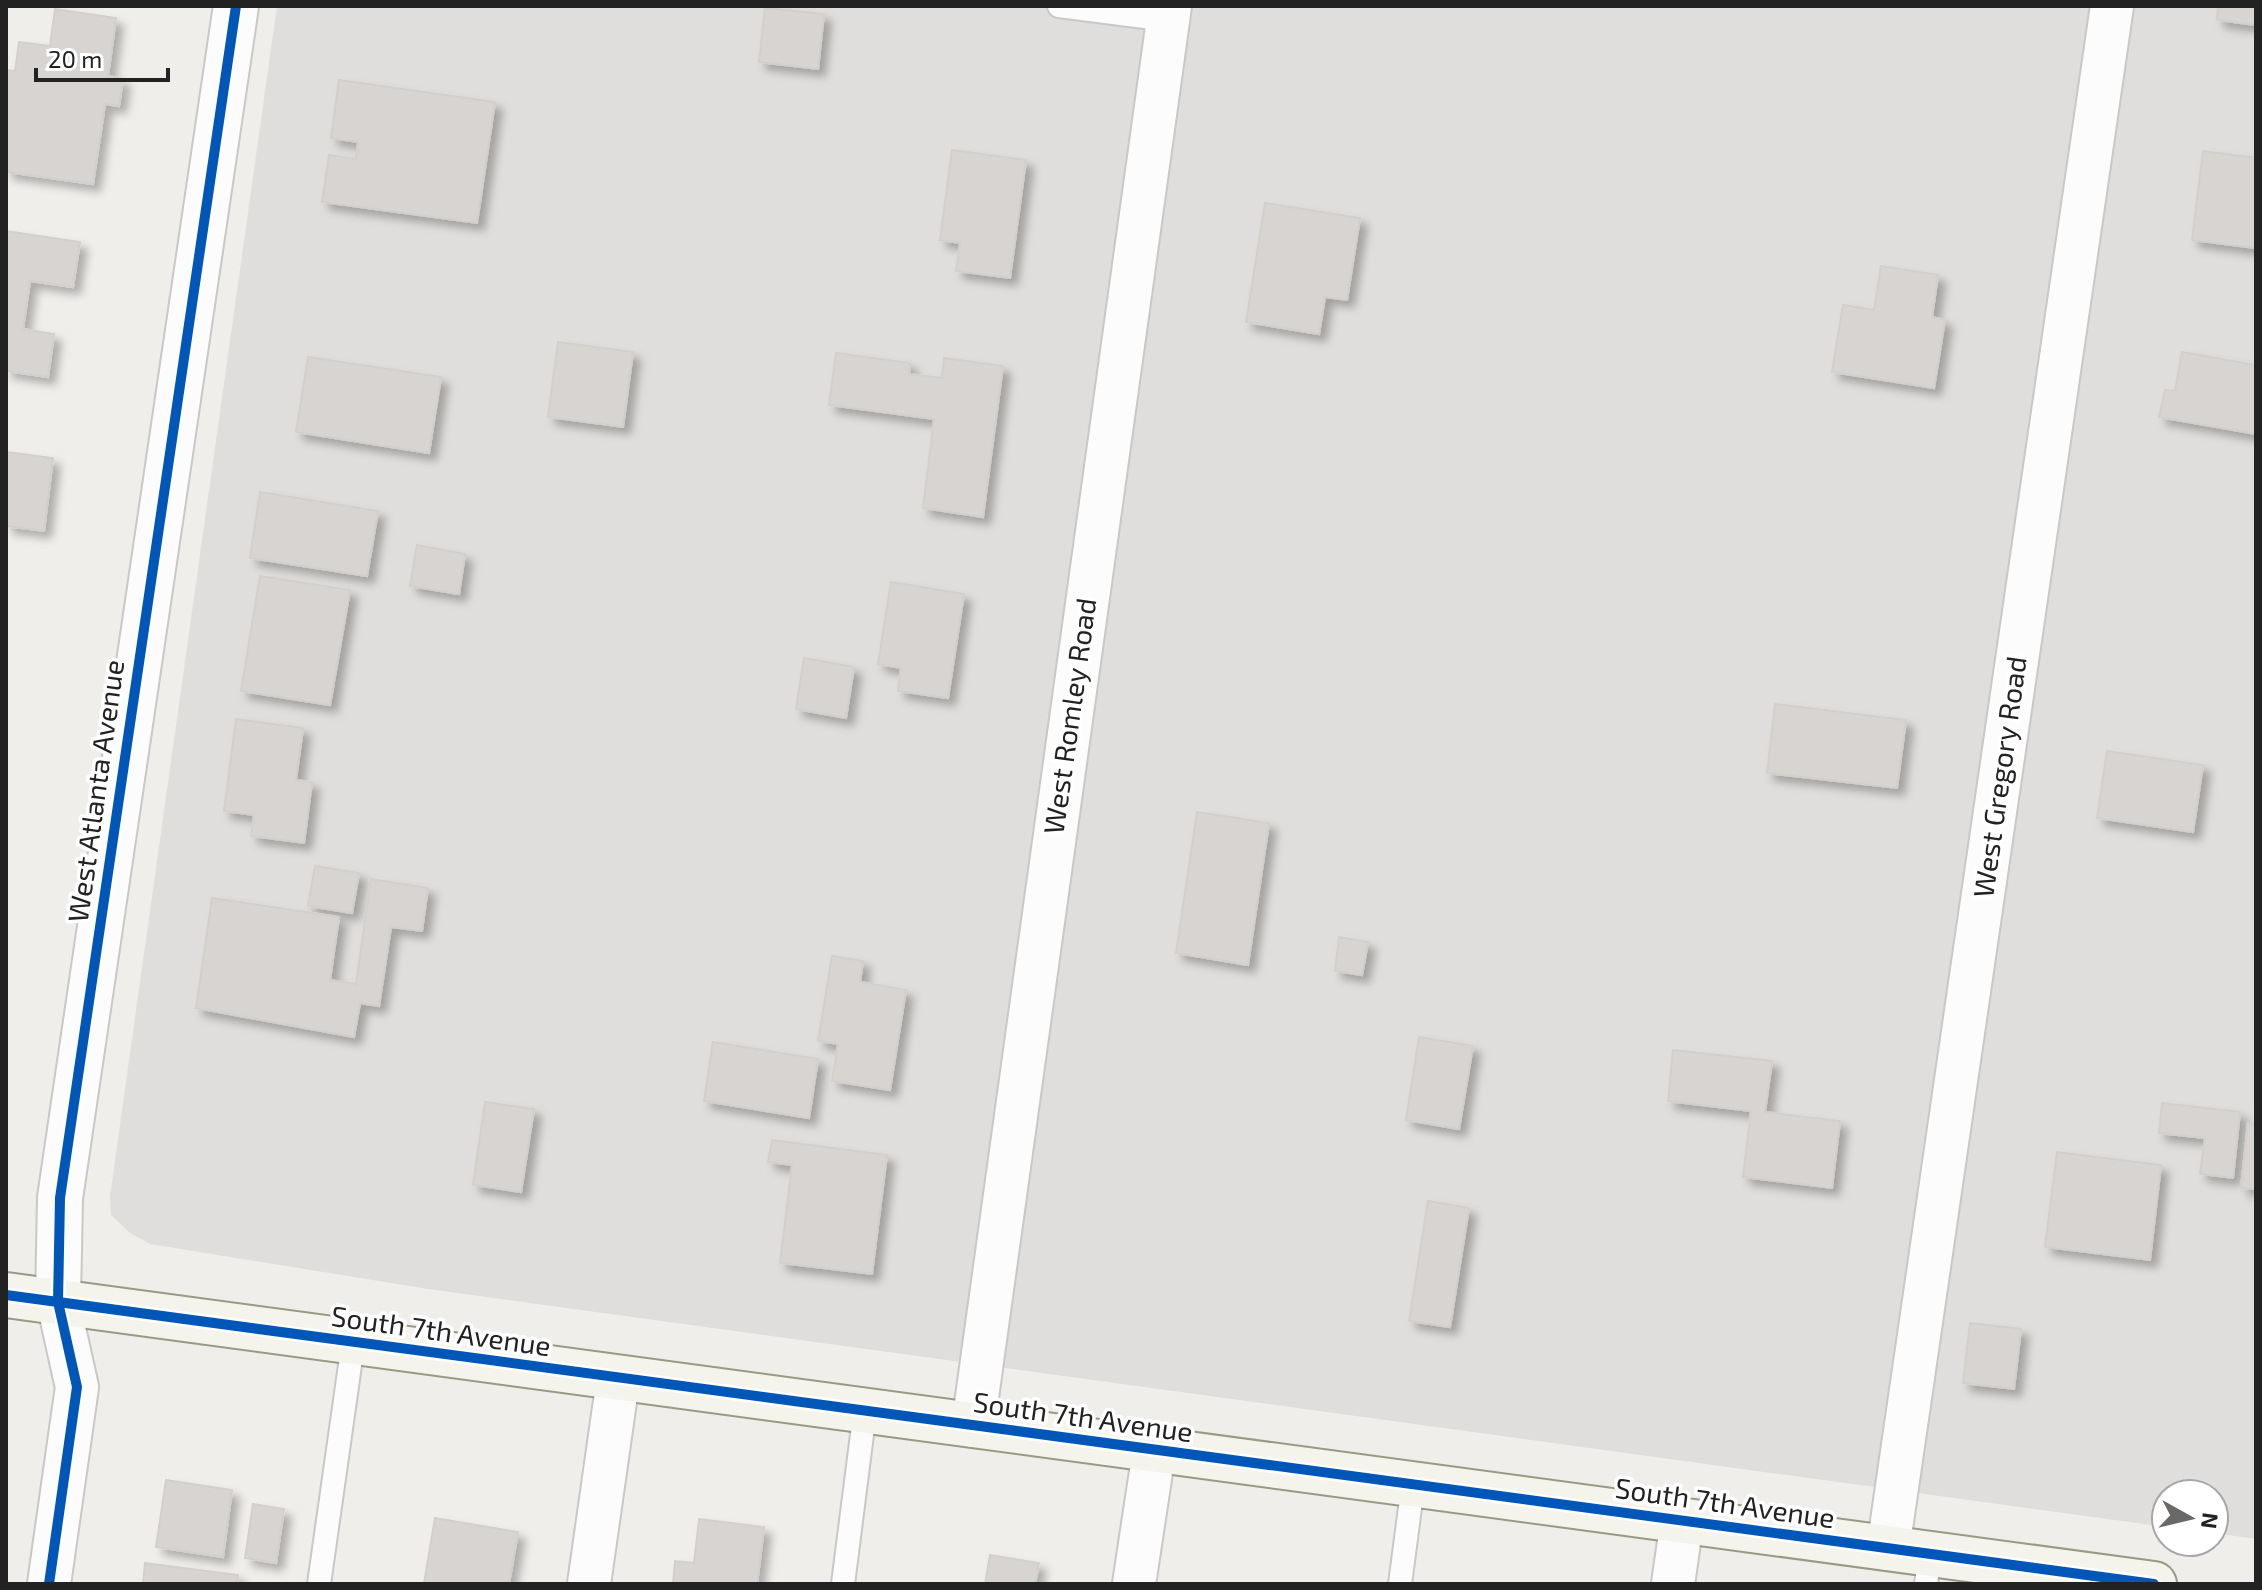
<svg xmlns="http://www.w3.org/2000/svg" width="2262" height="1590" font-family="'Exo 2',sans-serif">
<defs>
<filter id="shadow"><feDropShadow dx="7" dy="7" stdDeviation="4" flood-color="#0004"/></filter>
</defs>
<rect width="100%" height="100%" fill="#f0eeeb"/>
<polygon fill="#dfdedc" points="277,6 2256,6 2256,1539 2214,1533 2214,1494 2166,1494 2166,1527 428,1289 150,1244 130,1233 111,1215 110,1196"/>
<g fill="#d7d4d2" stroke="#d3d0cc" stroke-width="2" filter="url(#shadow)">
<polygon points="2218,6 2256,6 2256,25 2217,20"/>
<polygon points="765,8 824,14 818,69 759,62"/>
<polygon points="55,9 116,18 108,76 123,79 119,106 105,104 93,184 6,172 6,70 15,71 19,42 50,46"/>
<polygon points="339,80 495,102 477,223 322,202 329,155 356,159 358,142 331,138"/>
<polygon points="952,150 1026,160 1010,278 956,271 960,243 940,240"/>
<polygon points="2203,151 2256,158 2256,248 2192,240"/>
<polygon points="1265,203 1360,218 1347,300 1325,297 1319,334 1246,322"/>
<polygon points="6,231 80,242 73,287 30,281 23,329 54,334 48,377 6,371"/>
<polygon points="1881,266 1938,275 1932,317 1945,320 1934,388 1832,372 1843,305 1874,310"/>
<polygon points="558,342 633,352 623,427 548,417"/>
<polygon points="2182,352 2256,365 2256,434 2159,417 2165,390 2175,391"/>
<polygon points="836,353 910,363 909,374 942,378 944,358 1003,366 983,517 923,508 934,419 829,405"/>
<polygon points="308,357 441,377 429,453 296,432"/>
<polygon points="6,452 53,458 44,531 6,526"/>
<polygon points="260,492 378,511 367,576 250,558"/>
<polygon points="417,545 465,554 459,594 410,586"/>
<polygon points="260,576 350,590 330,705 241,691"/>
<polygon points="891,582 964,594 948,698 898,691 901,668 878,664"/>
<polygon points="804,658 854,667 846,718 796,709"/>
<polygon points="1775,704 1906,720 1897,788 1767,773"/>
<polygon points="236,719 303,728 296,780 312,782 304,843 251,836 254,815 224,811"/>
<polygon points="2107,751 2203,765 2193,832 2097,818"/>
<polygon points="1197,812 1269,823 1248,965 1176,953"/>
<polygon points="315,866 359,873 352,913 308,906"/>
<polygon points="371,879 428,888 422,931 391,927 379,1006 360,1003 354,1037 196,1008 212,898 339,917 330,980 356,984"/>
<polygon points="1339,937 1368,942 1362,975 1335,971"/>
<polygon points="832,956 863,961 860,982 906,990 890,1090 832,1081 838,1044 818,1041"/>
<polygon points="1419,1037 1473,1046 1459,1129 1406,1120"/>
<polygon points="713,1042 818,1059 809,1118 704,1101"/>
<polygon points="1673,1050 1772,1061 1765,1112 1840,1121 1832,1188 1743,1177 1751,1111 1668,1101"/>
<polygon points="485,1102 534,1109 521,1192 473,1185"/>
<polygon points="2162,1103 2240,1112 2233,1178 2200,1174 2205,1138 2159,1133"/>
<polygon points="2248,1123 2256,1124 2256,1189 2241,1188"/>
<polygon points="772,1140 887,1155 872,1274 780,1263 792,1165 768,1162"/>
<polygon points="2057,1152 2161,1165 2150,1260 2045,1247"/>
<polygon points="1428,1201 1469,1208 1450,1327 1409,1321"/>
<polygon points="1970,1323 2021,1329 2014,1389 1963,1383"/>
<polygon points="166,1480 232,1490 223,1557 156,1547"/>
<polygon points="253,1504 284,1509 276,1563 245,1558"/>
<polygon points="435,1518 518,1532 509,1584 424,1583"/>
<polygon points="699,1519 764,1527 757,1584 673,1584 675,1561 694,1563"/>
<polygon points="990,1555 1039,1563 1035,1584 985,1584"/>
<polygon points="145,1563 238,1575 237,1584 143,1584"/>
</g>
<g fill="none" stroke-linecap="round" stroke-linejoin="round">
<defs>
<g id="service">
<polyline points="1059,6 1168,20"/>
<polyline points="319,1584 353,1344"/>
<polyline points="843,1584 865,1411"/>
<polyline points="1400,1584 1413,1485"/>
<polyline points="1926,1584 1930,1554"/>
</g>
<g id="minor">
<polyline points="973,1426 1170,6"/>
<polyline points="1888,1549 2112,6"/>
<polyline points="49,1584 77,1387 58,1302"/>
<polyline points="589,1584 618,1380"/>
<polyline points="1134,1584 1154,1452"/>
<polyline points="1673,1584 1682,1521"/>
</g>
<polyline id="tertiary" points="58,1302 60,1198 236,6"/>
<polyline id="secondary" points="6,1295 2154,1584"/>
</defs>
<use href="#service" stroke="#c9c8c7" stroke-width="26"/>
<use href="#minor" stroke="#c9c8c7" stroke-width="46"/>
<use href="#tertiary" stroke="#c9c8c7" stroke-width="48"/>
<use href="#secondary" stroke="#999a82" stroke-width="48"/>
<use href="#service" stroke="#fdfcfc" stroke-width="22"/>
<use href="#minor" stroke="#fdfcfc" stroke-width="42"/>
<use href="#tertiary" stroke="#fdfcfc" stroke-width="44"/>
<use href="#secondary" stroke="#f4f4ed" stroke-width="44"/>
<defs>
<g id="cycleway">
<polyline points="6,1295 2154,1584"/>
<polyline points="49,1584 77,1387 58,1302 60,1198 236,6"/>
</g>
</defs>
<use href="#cycleway" stroke="#fff" stroke-width="15"/>
<use href="#cycleway" stroke="#0057b8" stroke-width="10"/>
</g>
<g text-anchor="middle" stroke-width="7" stroke-linejoin="round" paint-order="stroke">
<g font-size="28" fill="#222" stroke="#fff">
<text transform="translate(1070 716) rotate(-82)" y="10">West Romley Road</text>
<text transform="translate(2000 777) rotate(-82)" y="10">West Gregory Road</text>
<text transform="translate(96 791) rotate(-82)" y="10">West Atlanta Avenue</text>
<text transform="translate(441 1331) rotate(8)" y="10">South 7th Avenue</text>
<text transform="translate(1083 1417) rotate(8)" y="10">South 7th Avenue</text>
<text transform="translate(1725 1503) rotate(8)" y="10">South 7th Avenue</text>
</g>
</g>
<rect width="2262" height="1590" fill="none" stroke="#222222" stroke-width="16"/>
<g transform="translate(2190 1518) rotate(98)"><circle r="38" fill="#ffffff" stroke="#a7a7a7" stroke-width="2"/>
<path d="M0-6L14 30L0 20L-14 30Z" fill="#6a6968"/>
<text y="-12" font-size="22" font-weight="bold" text-anchor="middle" fill="#222222">N</text>
</g>
<path d="M36 68v12h132v-12" fill="none" stroke="#222222" stroke-width="4"/>
<text x="48" y="68" font-size="24" fill="#222222" stroke="#ffffff" stroke-width="6" paint-order="stroke">20 m</text>
</svg>
